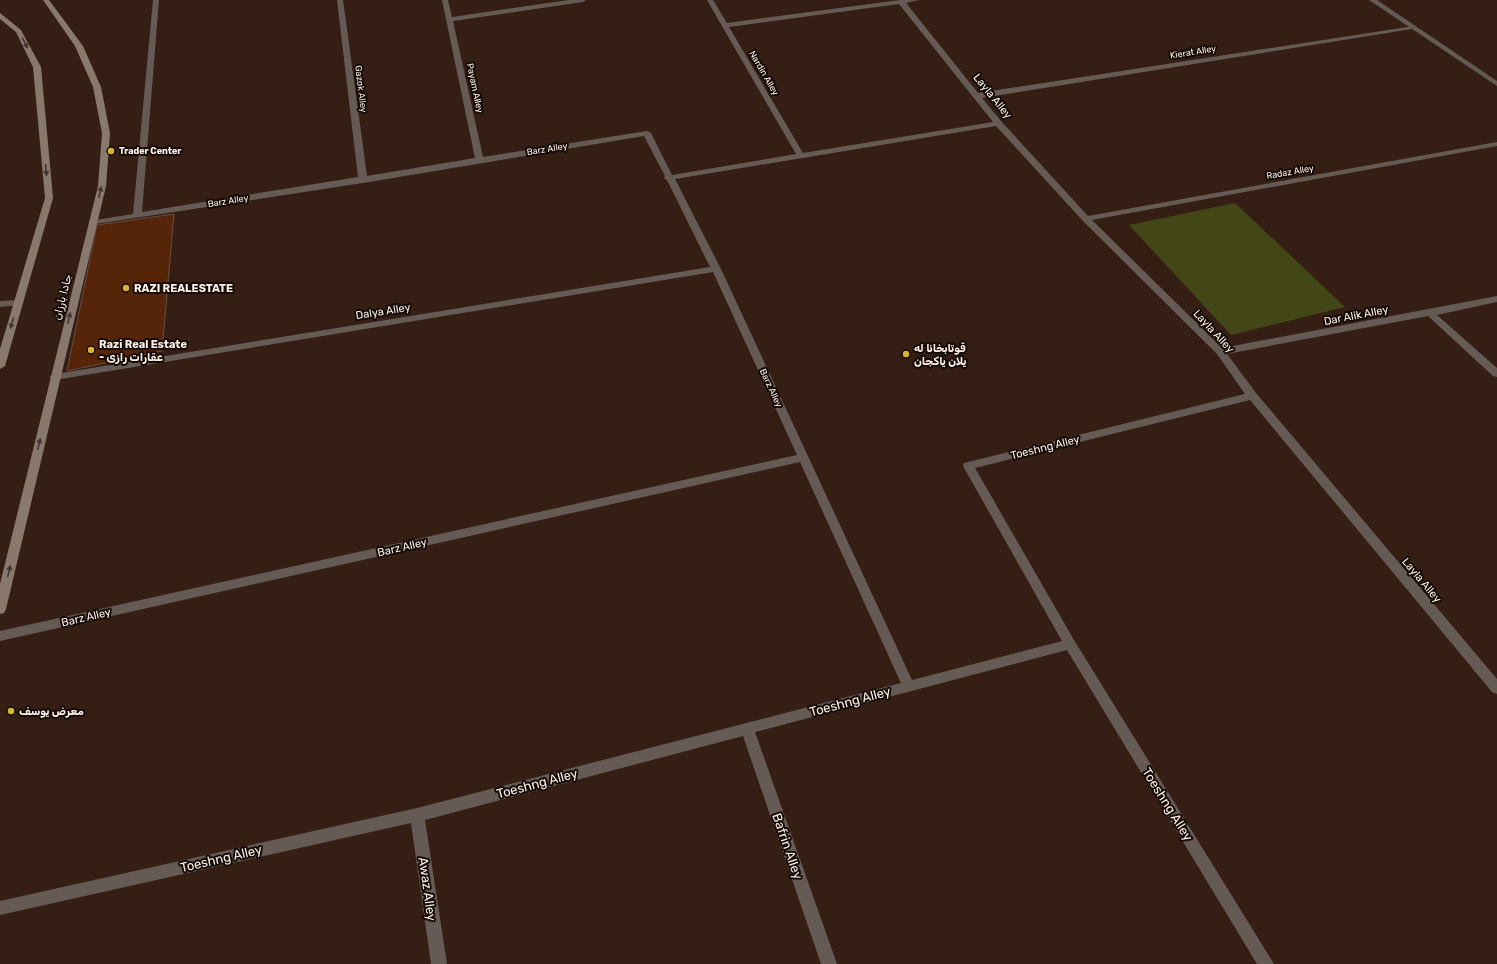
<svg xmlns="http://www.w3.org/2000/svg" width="1497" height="964" font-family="Rubik,Cairo,sans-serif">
<rect width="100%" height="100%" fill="#351f15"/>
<polygon fill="#434616" points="1235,203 1345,307 1231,335 1129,225"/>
<polygon fill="#562509" stroke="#664e42" points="174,214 162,351 67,371 97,225"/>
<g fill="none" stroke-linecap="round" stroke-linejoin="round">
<polygon fill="#655b54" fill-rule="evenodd" points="18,300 21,301 23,303 21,305 0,307 0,301"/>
<path fill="#655b54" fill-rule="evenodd" d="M153 0H159L142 212 358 177 337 0H343L367 176 475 158 442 0H448L452 17 569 0H586L583 2 453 21 483 157 647 131 651 133 672 175 796 154 707 0H713L727 23 900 0H919L906 3 978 93 1414 26 1416 27 1412 29 982 98 1001 121 1088 216 1497 142V146L1092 220 1222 348 1497 296V302L1437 315 1497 368V377L1493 376 1428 316 1227 354 1256 393 1497 679V694L1492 692 1250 400 975 468 1074 640 1274 964H1257L1067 650 755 732 837 964H821L743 736 425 820 447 964H431L411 823 0 915V901L417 808 901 683 800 462 0 641V631L797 455 713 272 55 380 51 379 50 377 51 375 55 374 710 267 667 180 664 178 665 176 644 136 363 183 89 225V221L133 214ZM899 4 993 122 803 153 729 27ZM996 126 1083 221 1217 354 1245 394 964 463 963 466 1062 641 912 680 721 269 675 179Z"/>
<polygon fill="#655b54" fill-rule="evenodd" points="1369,0 1377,0 1497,81 1497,86"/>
<g fill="#89786e" fill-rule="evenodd">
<polygon points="43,0 49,0 83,46 101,87 110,133 106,186 6,609 4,613 0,614 0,584 98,186 102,133 93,87 75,46"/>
<polygon points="0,13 21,30 41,67 53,198 5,366 0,369 0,349 45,198 33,67 16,32 0,19"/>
</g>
</g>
<defs><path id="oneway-solid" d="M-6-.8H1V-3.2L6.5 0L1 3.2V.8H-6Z"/></defs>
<g fill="#433731">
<use href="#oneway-solid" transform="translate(25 43) rotate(63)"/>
<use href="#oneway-solid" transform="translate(46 170) rotate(85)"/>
<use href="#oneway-solid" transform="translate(100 192) rotate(-77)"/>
<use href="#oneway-solid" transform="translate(69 318) rotate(-76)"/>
<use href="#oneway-solid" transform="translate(12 323) rotate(106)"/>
<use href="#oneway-solid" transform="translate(39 444) rotate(-77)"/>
<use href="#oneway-solid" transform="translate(9 571) rotate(-77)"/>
</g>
<g fill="#dcb233" stroke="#150c08" stroke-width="1.5">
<circle cx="111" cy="151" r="4"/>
<circle cx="126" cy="288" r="4"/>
<circle cx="91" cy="350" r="4"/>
<circle cx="906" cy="354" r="4"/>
<circle cx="11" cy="711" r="4"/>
</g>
<g text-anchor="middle" stroke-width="4" stroke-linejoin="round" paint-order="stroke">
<g font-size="9" fill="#fdeee7" stroke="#150c08">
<text transform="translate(1193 52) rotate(-9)" y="3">Kierat Alley</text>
<text transform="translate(764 73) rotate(60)" y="3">Nardin Alley</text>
<text transform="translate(475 88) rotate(78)" y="3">Payam Alley</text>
<text transform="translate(361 89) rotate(83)" y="3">Gazok Alley</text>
<text transform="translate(547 149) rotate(-9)" y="3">Barz Alley</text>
<text transform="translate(1290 172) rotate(-10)" y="3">Radaz Alley</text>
<text transform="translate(228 201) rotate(-9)" y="3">Barz Alley</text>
<text transform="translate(771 388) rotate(65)" y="3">Barz Alley</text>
</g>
<g font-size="9" font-weight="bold" fill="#fdeee7" stroke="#150c08" text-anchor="start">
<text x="119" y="154">Trader Center</text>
</g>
<g font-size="11" fill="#fdeee7" stroke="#150c08">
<text transform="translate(993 96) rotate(51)" y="4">Layla Alley</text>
<text transform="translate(62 297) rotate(-76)" y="4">جادا بارزان</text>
<text transform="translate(383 311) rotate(-9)" y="4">Dalya Alley</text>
<text transform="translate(1356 315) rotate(-11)" y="4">Dar Alik Alley</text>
<text transform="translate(1214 331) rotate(47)" y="4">Layla Alley</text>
<text transform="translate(1045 447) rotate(-14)" y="4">Toeshng Alley</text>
<text transform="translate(402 547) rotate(-13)" y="4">Barz Alley</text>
<text transform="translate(1422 580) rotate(50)" y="4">Layla Alley</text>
<text transform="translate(86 617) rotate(-13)" y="4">Barz Alley</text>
</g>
<g font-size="11" font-weight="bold" fill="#fdeee7" stroke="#150c08" text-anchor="start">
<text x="134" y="292">RAZI REALESTATE</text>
<text x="99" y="348">Razi Real Estate<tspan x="99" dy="13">- عقارات رازی</tspan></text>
<text x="914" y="352">قوتابخانا له<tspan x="914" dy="13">يلان ياكجان</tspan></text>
<text x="19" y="715">معرض يوسف</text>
</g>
<g font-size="13" fill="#fdeee7" stroke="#150c08">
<text transform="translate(850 701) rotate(-15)" y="5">Toeshng Alley</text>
<text transform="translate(537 783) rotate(-15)" y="5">Toeshng Alley</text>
<text transform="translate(1168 804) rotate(58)" y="5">Toeshng Alley</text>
<text transform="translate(788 846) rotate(71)" y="5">Bafrin Alley</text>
<text transform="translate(221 858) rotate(-13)" y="5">Toeshng Alley</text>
<text transform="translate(428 889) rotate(82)" y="5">Awaz Alley</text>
</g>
</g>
</svg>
